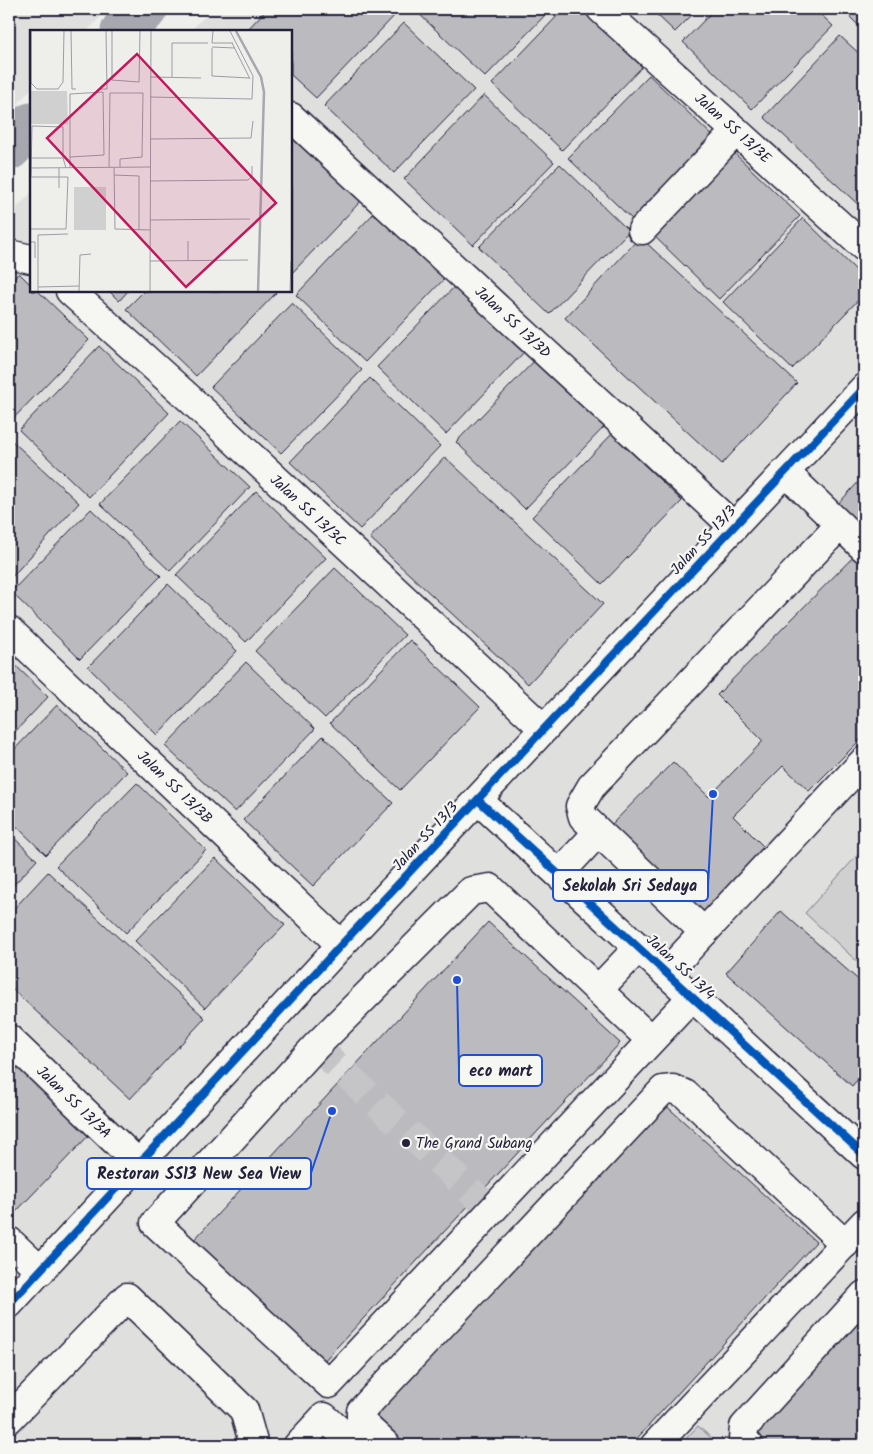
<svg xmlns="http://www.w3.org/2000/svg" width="873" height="1454" font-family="Kalam,sans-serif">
<rect width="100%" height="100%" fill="#eeeeeb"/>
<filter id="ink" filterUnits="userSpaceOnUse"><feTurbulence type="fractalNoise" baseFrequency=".02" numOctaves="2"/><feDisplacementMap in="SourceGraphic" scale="10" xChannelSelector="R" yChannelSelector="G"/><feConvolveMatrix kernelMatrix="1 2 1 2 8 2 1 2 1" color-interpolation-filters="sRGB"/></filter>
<g filter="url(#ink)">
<g fill="#dfdfde">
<polygon points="9,9 109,9 87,31 31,31 31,89 9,113"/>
<polygon points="212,9 864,9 864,1445 9,1445 9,1252 22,1238 9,1225 9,216 31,193 31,291 291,291 291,31 190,31"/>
</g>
<g fill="#d0d0d1" stroke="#797986">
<polygon points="864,848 864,968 805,913"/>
<polygon points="698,1426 719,1445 680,1445"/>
</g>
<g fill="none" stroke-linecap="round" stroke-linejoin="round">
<g stroke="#a7a7af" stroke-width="45">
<polyline points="123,31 145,9"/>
<polyline points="9,148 31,125"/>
</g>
</g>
<g fill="#bbbbbf" stroke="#22223b">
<polygon points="267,9 390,9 396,14 316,98 291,75 291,31 246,31"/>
<polygon points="417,9 551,9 485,77 415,10"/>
<polygon points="564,9 581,9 642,67 562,150 492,84"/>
<polygon points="651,9 698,9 675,32"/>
<polygon points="715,9 815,9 833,26 752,109 683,42"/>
<polygon points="856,9 864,9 864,31 849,16"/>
<polygon points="404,23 474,90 394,173 324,106"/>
<polygon points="840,36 864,58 864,210 764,117"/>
<polygon points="649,75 718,141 638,225 568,158"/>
<polygon points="484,95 554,162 473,245 404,179"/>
<polygon points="292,134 361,201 291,274 291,135"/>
<polygon points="730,149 800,216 719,299 650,232"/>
<polygon points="560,164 629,231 549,314 479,247"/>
<polygon points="376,211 445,278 365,362 296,295"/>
<polygon points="803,218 864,278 864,294 792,369 723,302"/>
<polygon points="640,237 797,383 722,464 565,318"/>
<polygon points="19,273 31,285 31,291 38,291 89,340 9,423 9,283"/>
<polygon points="457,284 526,350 446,434 377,367"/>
<polygon points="109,291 128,291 119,301"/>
<polygon points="144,291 274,291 276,293 196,376 126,309"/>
<polygon points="292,303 362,370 281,453 211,387"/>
<polygon points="99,346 169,413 89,497 19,430"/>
<polygon points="536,359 605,426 525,509 456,442"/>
<polygon points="370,378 440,446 360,529 290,462"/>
<polygon points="180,421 250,487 170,571 100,504"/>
<polygon points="612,434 682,501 602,584 532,517"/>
<polygon points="9,438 79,503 9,580"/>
<polygon points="445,457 603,604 528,684 370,538"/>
<polygon points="864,476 864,530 837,505"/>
<polygon points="256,491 326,558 246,642 176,575"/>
<polygon points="91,509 161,576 80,659 11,592"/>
<polygon points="861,549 864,552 864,736 809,791 783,766 733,816 766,849 702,914 611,825 673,762 709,797 763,741 717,695"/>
<polygon points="335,568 405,635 325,718 255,651"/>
<polygon points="168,584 237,651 157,735 88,667"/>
<polygon points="410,640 480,707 400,790 330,723"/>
<polygon points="9,659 48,697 9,738"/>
<polygon points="246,662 315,729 235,812 165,746"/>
<polygon points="57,705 127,772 46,855 9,819 9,755"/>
<polygon points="323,736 393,803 313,886 243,820"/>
<polygon points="137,783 206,850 126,933 56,866"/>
<polygon points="9,833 37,860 9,890"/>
<polygon points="215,858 285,925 205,1008 135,941"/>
<polygon points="48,872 205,1018 130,1099 9,986 9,914"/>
<polygon points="781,911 864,985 864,1072 852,1086 726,973"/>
<polygon points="488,922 620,1043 322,1363 192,1242"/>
<polygon points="21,1066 91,1133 11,1217 9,1215 9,1079"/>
<polygon points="661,1101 816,1242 631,1445 393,1445 368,1422"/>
<polygon points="864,1313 864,1445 757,1445 749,1439"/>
</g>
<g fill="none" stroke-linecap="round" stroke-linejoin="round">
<polyline stroke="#c5c5c8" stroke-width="28" stroke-dasharray="28 14" stroke-linecap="butt" points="316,1046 491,1210"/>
<defs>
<g id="minor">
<polyline points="601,9 864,247"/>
<polyline points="291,117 734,527"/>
<polyline points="642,230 736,131"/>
<polyline points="9,254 31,259"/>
<polyline points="70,291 190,399 544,729"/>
<polyline points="785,472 864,548"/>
<polyline points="9,630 341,945"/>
<polyline points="478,800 864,1155"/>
<polyline points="559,874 598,832"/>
<polyline points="704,932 583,817 580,806 591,787 840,525"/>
<polyline points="639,947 598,990 490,888 471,891 316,1046 155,1223 329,1384 692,997"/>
<polyline points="666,973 864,761"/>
<polyline points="598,990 651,1040"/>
<polyline points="9,1039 140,1165"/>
<polyline points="9,1241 41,1271"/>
<polyline points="9,1304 341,945 864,388"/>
<polyline points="9,1419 127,1297 244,1410 253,1442 250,1445"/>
<polyline points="298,1445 324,1417 355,1445"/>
<polyline points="386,1445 361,1422 361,1411 663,1090 673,1089 685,1094 845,1244"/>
<polyline points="655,1445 864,1223"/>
<polyline points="749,1445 743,1439 744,1427 864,1295"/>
</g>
</defs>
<use href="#minor" stroke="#22223b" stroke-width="31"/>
<use href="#minor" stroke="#f6f6f2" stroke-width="28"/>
<defs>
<g id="cycleway">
<polyline points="478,800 864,1155"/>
<polyline points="9,1304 341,945 864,388"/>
</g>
</defs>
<use href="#cycleway" stroke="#f6f6f2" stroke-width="11"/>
<use href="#cycleway" stroke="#0057b8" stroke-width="8"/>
</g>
</g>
<circle fill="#22223b" stroke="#f6f6f2" stroke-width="2" cx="406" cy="1143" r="5"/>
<g text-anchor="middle" stroke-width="4.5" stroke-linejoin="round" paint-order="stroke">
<g font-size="15" fill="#22223b" stroke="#f6f6f2">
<text transform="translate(733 128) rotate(42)" y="5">Jalan SS 13/3E</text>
<text transform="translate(513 322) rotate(43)" y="5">Jalan SS 13/3D</text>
<text transform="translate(308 510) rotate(43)" y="5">Jalan SS 13/3C</text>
<text transform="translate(703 540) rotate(-47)" y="5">Jalan SS 13/3</text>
<text transform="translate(175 787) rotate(44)" y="5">Jalan SS 13/3B</text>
<text transform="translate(425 836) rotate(-47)" y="5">Jalan SS 13/3</text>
<text transform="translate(681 967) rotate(43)" y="5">Jalan SS 13/4</text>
<text transform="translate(74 1102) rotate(44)" y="5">Jalan SS 13/3A</text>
</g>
<g font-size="15" fill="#22223b" stroke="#f6f6f2" text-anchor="start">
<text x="416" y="1148">The Grand Subang</text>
</g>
</g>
<g transform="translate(30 30)">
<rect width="262" height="262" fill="#eeeeeb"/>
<path d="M0 61H37L38 94H0ZM44 157H76V200H44Z" fill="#d0d0d1"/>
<path fill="none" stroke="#a7a7af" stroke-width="2.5" d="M206 1 231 47 234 62 228 262"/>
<path fill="none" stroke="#9c9ca5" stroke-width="1" d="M1 1V53L7 59H28L33 52 34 1M41 1 42 59H46M82 1V50L109 52 110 1M183 1 182 13H203M202 13 220 49M182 17 205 18M182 18V46L219 48M120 47 171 48M142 47V13H178M69 59H77L76 1M120 67 222 69 223 46 200 1M121 109 221 108 223 91M40 127 74 125 73 62 40 64V138M1 128H33L36 138M79 137 80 63H113L112 127 90 129V137M84 137 85 199 120 200M0 138 120 137M29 138V158M84 145 109 146V200M1 146 2 96 33 97V128M0 147H38L36 199H0M120 151 218 150 222 146V136M120 190 220 189M0 212H5V228M158 230V211M120 231 218 230M8 257 49 256M8 262V205L38 204M49 262 50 225 61 224M120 262 121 1M260 262 261 231"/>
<path fill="#c2185b" fill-opacity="0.15" stroke="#c2185b" stroke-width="2.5" d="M107 24 246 173 156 257 17 108Z"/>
<rect width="262" height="262" fill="none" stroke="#22223b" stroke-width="2.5"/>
</g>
<path fill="none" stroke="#1d4ed8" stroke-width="2" d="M713 794L708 885M457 980L459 1071M332 1111L311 1173"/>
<g fill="#1d4ed8" stroke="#f6f6f2" stroke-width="2">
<circle cx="713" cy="794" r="5"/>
<circle cx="457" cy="980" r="5"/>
<circle cx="332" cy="1111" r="5"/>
</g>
<g fill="#f6f6f2" stroke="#1d4ed8" stroke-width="2">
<rect x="553" y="870" width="155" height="31" rx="5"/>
<rect x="459" y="1055" width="83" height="31" rx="5"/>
<rect x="87" y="1158" width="224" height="31" rx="5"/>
</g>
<g font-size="16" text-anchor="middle" font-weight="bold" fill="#22223b">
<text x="630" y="891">Sekolah Sri Sedaya</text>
<text x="501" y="1076">eco mart</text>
<text x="199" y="1179">Restoran SS13 New Sea View</text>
</g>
<rect width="873" height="1454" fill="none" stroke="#f6f6f2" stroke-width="30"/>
<rect x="15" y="15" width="843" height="1424" fill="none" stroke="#22223b" stroke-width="2" filter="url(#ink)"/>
</svg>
